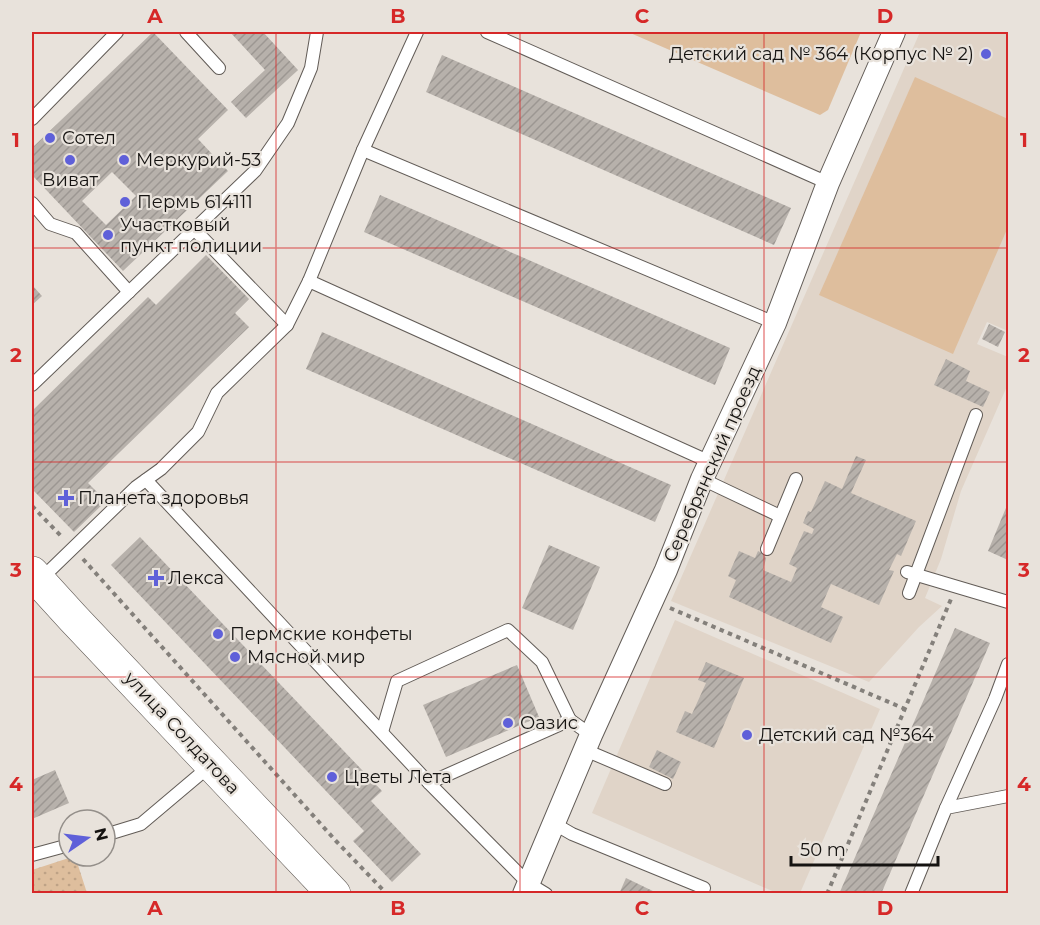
<svg xmlns="http://www.w3.org/2000/svg" width="1040" height="925" font-family="Montserrat,sans-serif">
<defs>
<pattern id="park-dots" width="8" height="8" patternUnits="userSpaceOnUse" patternTransform="scale(1.5)"><rect width="8" height="8" fill="#debe9d"/><path d="M2 2h.1M6 6h.1" fill="none" stroke="#bea286" stroke-width="1.8" stroke-linecap="round"/></pattern>
<pattern id="building-hatch" width="6" height="6" patternUnits="userSpaceOnUse" patternTransform="scale(1.5)"><rect width="6" height="6" fill="#b7b1ab"/><path d="M-1 1l2-2M0 6l6-6M5 7l2-2" fill="none" stroke="#9c9792"/></pattern>
</defs>
<rect width="100%" height="100%" fill="#e8e2db"/>
<g fill="#e0d4c8">
<polygon points="920,32 1008,32 1008,331 987,322 977,344 1008,357 1008,384 961,491 941,559 925,598 942,606 919,627 869,682 671,601"/>
<polygon points="675,620 880,709 800,893 777,893 592,813"/>
</g>
<g fill="#debe9d">
<polygon points="628,32 861,32 828,110 820,115"/>
<polygon points="915,77 1008,119 1008,227 953,354 819,295"/>
</g>
<polygon fill="url(#park-dots)" points="75,856 87,893 32,893 32,870"/>
<g fill="url(#building-hatch)" fill-rule="evenodd">
<path d="M153 32 228 110 198 139 228 171 123 271 32 175V148ZM112 172 136 196 106 225 82 201Z"/>
<polygon points="230,32 263,32 298,70 246,118 231,102 265,70"/>
<polygon points="442,55 791,208 774,245 426,92"/>
<polygon points="380,195 730,348 715,385 364,232"/>
<polygon points="206,255 249,299 235,313 249,327 88,483 106,501 74,532 32,489 32,411 148,297 156,305"/>
<polygon points="32,285 42,296 32,305"/>
<polygon points="989,324 1005,332 998,347 982,339"/>
<polygon points="322,332 671,485 655,522 306,369"/>
<polygon points="946,359 970,371 966,381 990,392 983,407 934,385"/>
<polygon points="856,456 866,460 851,493 916,521 901,556 897,554 889,570 894,571 879,605 831,584 821,607 843,617 831,643 729,597 736,580 728,576 739,551 755,558 758,551 764,554 766,559 763,570 791,582 797,568 789,564 804,531 812,534 814,529 803,523 808,511 811,512 825,481 842,489"/>
<polygon points="1008,503 1008,560 988,551"/>
<polygon points="140,537 382,791 371,801 421,854 392,882 353,841 364,831 111,565"/>
<polygon points="549,545 600,567 573,630 522,608"/>
<polygon points="955,628 990,643 881,894 839,894"/>
<polygon points="706,662 744,678 714,748 676,732 685,711 692,714 706,683 698,680"/>
<polygon points="517,665 539,717 446,757 423,705"/>
<polygon points="657,750 681,762 673,779 649,767"/>
<polygon points="55,770 69,803 32,819 32,780"/>
<polygon points="626,878 659,894 619,894"/>
</g>
<g fill="none" stroke-linecap="round" stroke-linejoin="round">
<defs>
<g id="lane">
<polyline points="186,32 219,68"/>
<polyline points="487,32 828,183"/>
<polyline points="32,119 117,32"/>
<polyline points="363,150 775,323"/>
<polyline points="32,203 50,224 76,233 129,292"/>
<polyline points="194,229 287,325"/>
<polyline points="309,281 710,462"/>
<polyline points="32,385 255,171 288,123 311,68 317,32"/>
<polyline points="702,479 780,516"/>
<polyline points="146,480 429,783 528,883 546,894"/>
<polyline points="767,549 796,479"/>
<polyline points="907,572 1008,602"/>
<polyline points="40,580 136,487 161,469 198,432 217,393 287,325 309,281 363,150 417,32"/>
<polyline points="909,593 976,415"/>
<polyline points="382,732 397,681 508,630 542,662 570,720"/>
<polyline points="585,750 665,784"/>
<polyline points="429,783 570,720 591,735"/>
<polyline points="946,808 995,699 1008,664"/>
<polyline points="553,823 572,834 704,888 702,894"/>
<polyline points="105,835 141,824 211,765"/>
<polyline points="32,855 69,845"/>
<polyline points="911,894 946,808 1008,796"/>
</g>
<polyline id="street" points="524,894 591,735 666,570 702,479 775,323 828,183 894,32"/>
<polyline id="secondary" points="32,573 73,618 334,894"/>
</defs>
<use href="#lane" stroke="#625c57" stroke-width="14"/>
<use href="#street" stroke="#625c57" stroke-width="24"/>
<use href="#secondary" stroke="#625c57" stroke-width="34"/>
<g stroke="#84807b" stroke-width="4" stroke-dasharray="4.5 4.5" stroke-linecap="butt">
<polyline points="32,506 63,538"/>
<polyline points="83,559 336,841 387,894"/>
<polyline points="670,608 905,709"/>
<polyline points="827,894 951,599"/>
</g>
<use href="#lane" stroke="#fff" stroke-width="12"/>
<use href="#street" stroke="#fff" stroke-width="22"/>
<use href="#secondary" stroke="#fff" stroke-width="33"/>
</g>
<path fill="none" stroke="#d62828" stroke-width="1.5" stroke-opacity="0.55" d="M276 32V894M520 32V894M764 32V894M32 248H1008M32 462H1008M32 677H1008"/>
<g fill="#5f60d9" stroke="#e8e2db" stroke-width="2">
<circle cx="986" cy="54" r="6"/>
<circle cx="50" cy="138" r="6"/>
<circle cx="70" cy="160" r="6"/>
<circle cx="124" cy="160" r="6"/>
<circle cx="125" cy="202" r="6"/>
<circle cx="108" cy="235" r="6"/>
<path d="M63 489h6v6h6v6h-6v6h-6v-6h-6v-6h6z"/>
<path d="M153 569h6v6h6v6h-6v6h-6v-6h-6v-6h6z"/>
<circle cx="218" cy="634" r="6"/>
<circle cx="235" cy="657" r="6"/>
<circle cx="508" cy="723" r="6"/>
<circle cx="747" cy="735" r="6"/>
<circle cx="332" cy="777" r="6"/>
</g>
<g text-anchor="middle" stroke-width="4.5" stroke-linejoin="round" paint-order="stroke">
<g font-size="18" fill="#151311" stroke="#e8e2db" text-anchor="start">
<text x="974" y="60" text-anchor="end">Детский сад № 364 (Корпус № 2)</text>
<text x="62" y="144">Сотел</text>
<text x="136" y="166">Меркурий-53</text>
<text x="70" y="186" text-anchor="middle">Виват</text>
<text x="137" y="208">Пермь 614111</text>
<text x="120" y="231">Участковый<tspan x="120" dy="21">пункт полиции</tspan></text>
<text x="78" y="504">Планета здоровья</text>
<text x="168" y="584">Лекса</text>
<text x="230" y="640">Пермские конфеты</text>
<text x="247" y="663">Мясной мир</text>
<text x="520" y="729">Оазис</text>
<text x="759" y="741">Детский сад №364</text>
<text x="344" y="783">Цветы Лета</text>
</g>
<g font-size="18" fill="#151311" stroke="#e8e2db">
<text transform="translate(712 464) rotate(-66)" y="6">Серебрянский проезд</text>
<text transform="translate(182 733) rotate(47)" y="6">улица Солдатова</text>
</g>
</g>
<rect width="1040" height="925" fill="none" stroke="#e8e2db" stroke-width="66"/>
<g transform="translate(87 838) rotate(76)"><circle r="28" fill="#e8e2db" stroke="#948f8a" stroke-width="1.5"/>
<path d="M0-4.5L10 22L0 15L-10 22Z" fill="#5f60d9"/>
<text y="-9" font-size="16" font-weight="bold" text-anchor="middle" fill="#151311">N</text>
</g>
<path d="M791 856v9h147v-9" fill="none" stroke="#151311" stroke-width="3"/>
<text x="800" y="856" font-size="18" fill="#151311" stroke="#e8e2db" stroke-width="4.5" paint-order="stroke">50 m</text>
<rect x="33" y="33" width="974" height="859" fill="none" stroke="#d62828" stroke-width="2"/>
<g font-size="20" text-anchor="middle" font-weight="bold" fill="#d62828">
<text x="155" y="23">A</text>
<text x="398" y="23">B</text>
<text x="642" y="23">C</text>
<text x="885" y="23">D</text>
<text x="16" y="147">1</text>
<text x="1024" y="147">1</text>
<text x="16" y="362">2</text>
<text x="1024" y="362">2</text>
<text x="16" y="577">3</text>
<text x="1024" y="577">3</text>
<text x="16" y="791">4</text>
<text x="1024" y="791">4</text>
<text x="155" y="915">A</text>
<text x="398" y="915">B</text>
<text x="642" y="915">C</text>
<text x="885" y="915">D</text>
</g>
</svg>
